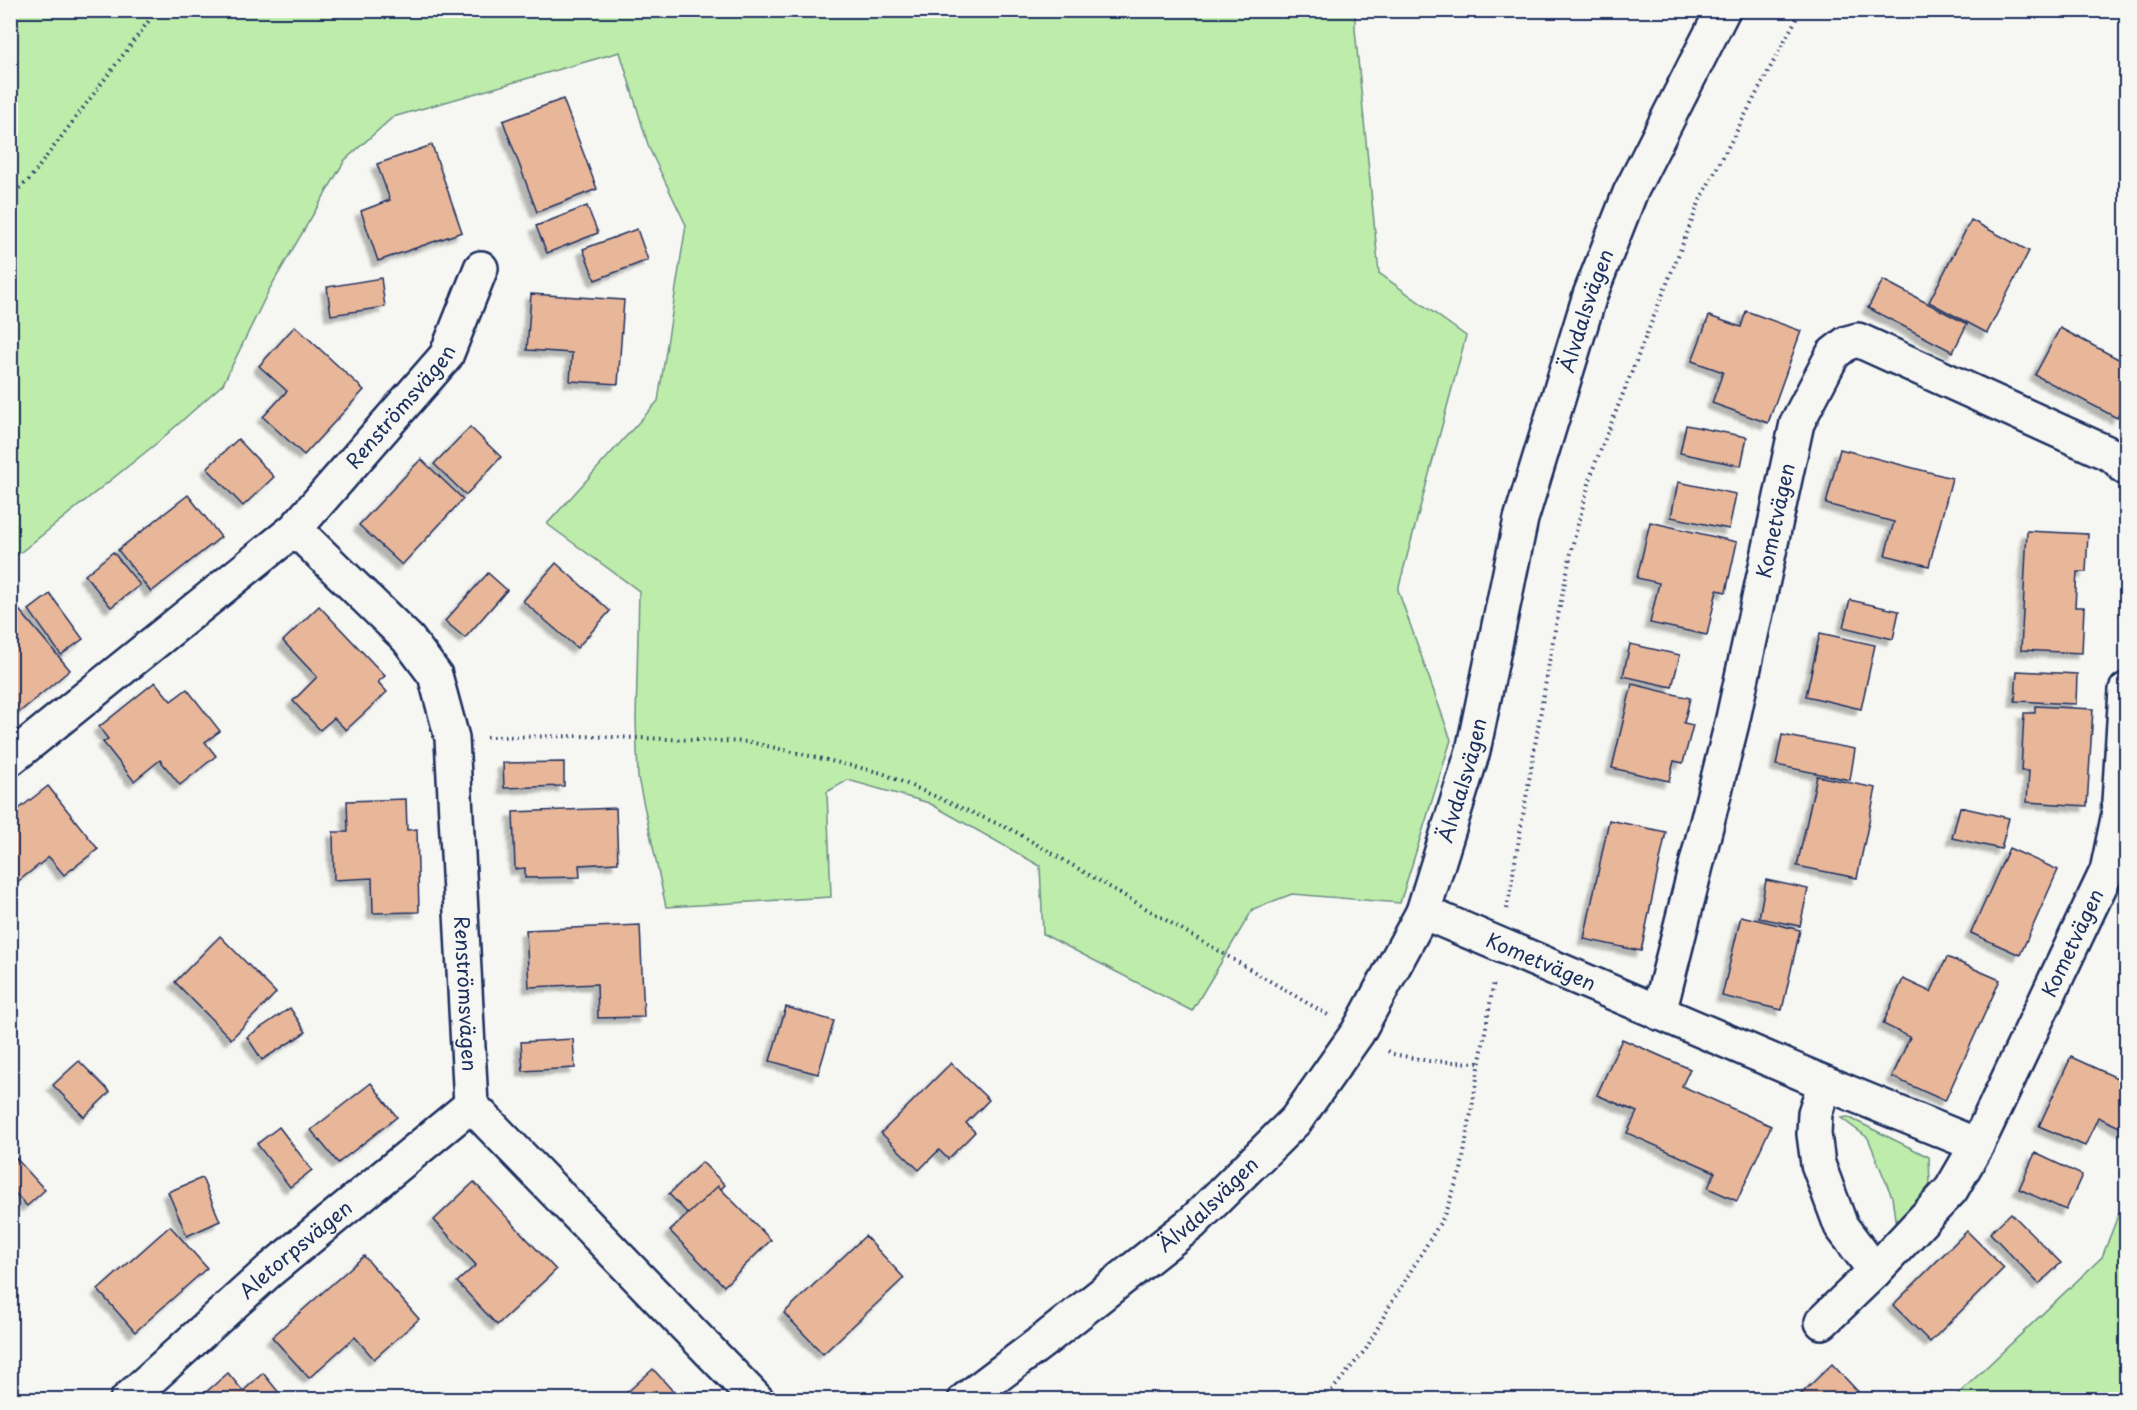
<svg xmlns="http://www.w3.org/2000/svg" width="2137" height="1410" font-family="'Playpen Sans',sans-serif">
<defs>
<filter id="shadow"><feDropShadow dx="-5.5" dy="5.5" stdDeviation="1.5" flood-color="#0004"/></filter>
</defs>
<rect width="100%" height="100%" fill="#f6f6f2"/>
<filter id="ink" filterUnits="userSpaceOnUse"><feTurbulence type="fractalNoise" baseFrequency=".0167" numOctaves="2"/><feDisplacementMap in="SourceGraphic" scale="12" xChannelSelector="R" yChannelSelector="G"/><feConvolveMatrix kernelMatrix="1 2 1 2 8 2 1 2 1" color-interpolation-filters="sRGB"/></filter>
<g filter="url(#ink)">
<g fill="#bdecab" stroke="#6c8e84" stroke-width="1.5">
<polygon points="11,10 1355,11 1355,29 1379,273 1466,336 1398,590 1451,740 1400,903 1292,894 1253,909 1192,1011 1043,934 1040,866 929,803 848,780 827,792 831,897 666,907 638,778 636,720 639,591 547,524 658,401 686,225 649,148 620,52 393,117 345,160 270,288 223,384 157,443 11,560"/>
<polygon points="1848,1117 1929,1157 1930,1184 1914,1209 1896,1226 1892,1197 1868,1138 1841,1118"/>
<polygon points="2126,1195 2126,1399 1953,1399 2102,1257"/>
</g>
<g fill="#e8b699" stroke="#1b2f5e" stroke-width="1.5" filter="url(#shadow)">
<polygon points="563,99 597,189 537,212 503,121"/>
<polygon points="432,145 462,232 378,261 361,211 390,200 377,164"/>
<polygon points="587,206 598,233 547,253 536,226"/>
<polygon points="1971,220 2029,251 1987,333 1929,302"/>
<polygon points="637,229 648,260 595,280 583,249"/>
<polygon points="381,278 385,307 331,315 327,287"/>
<polygon points="1883,280 1967,324 1953,352 1868,308"/>
<polygon points="531,294 624,300 618,384 570,381 572,353 527,350"/>
<polygon points="1746,311 1801,331 1768,423 1712,403 1723,372 1692,361 1709,316 1741,327"/>
<polygon points="295,326 364,390 304,455 263,417 287,391 259,366"/>
<polygon points="2060,328 2126,363 2126,399 2117,418 2035,375"/>
<polygon points="1686,425 1747,437 1741,466 1680,453"/>
<polygon points="470,427 501,457 466,495 434,464"/>
<polygon points="238,439 274,477 243,506 207,468"/>
<polygon points="1840,449 1952,478 1929,566 1885,555 1894,522 1826,504"/>
<polygon points="421,459 463,499 402,565 359,525"/>
<polygon points="1678,482 1736,494 1729,529 1671,517"/>
<polygon points="188,495 221,537 151,592 118,550"/>
<polygon points="1650,522 1737,542 1726,592 1717,590 1707,635 1650,623 1659,583 1637,578"/>
<polygon points="2027,531 2088,534 2086,572 2077,572 2075,607 2084,607 2082,653 2021,650"/>
<polygon points="113,552 140,585 111,607 85,575"/>
<polygon points="556,563 610,611 577,648 523,601"/>
<polygon points="488,573 507,590 465,638 445,621"/>
<polygon points="50,594 83,639 61,655 29,610"/>
<polygon points="10,599 70,670 10,720"/>
<polygon points="1850,600 1899,611 1893,639 1843,627"/>
<polygon points="319,606 385,676 378,682 387,692 346,730 334,718 320,730 293,701 317,677 283,641"/>
<polygon points="1820,633 1875,645 1861,709 1806,696"/>
<polygon points="1630,644 1680,655 1672,687 1623,676"/>
<polygon points="2017,671 2077,674 2076,704 2015,701"/>
<polygon points="155,682 171,701 187,689 220,731 205,742 216,756 180,785 160,760 134,781 103,742 108,739 99,727"/>
<polygon points="1632,684 1690,698 1684,723 1693,725 1683,763 1674,761 1669,781 1612,768"/>
<polygon points="2035,706 2093,709 2087,806 2027,802 2029,771 2021,771 2024,713 2035,713"/>
<polygon points="1782,735 1855,749 1850,780 1776,765"/>
<polygon points="564,762 564,786 504,788 503,763"/>
<polygon points="1817,776 1876,788 1857,878 1797,866"/>
<polygon points="48,786 98,849 64,875 49,857 16,883 10,876 10,816"/>
<polygon points="406,799 407,830 417,829 419,912 373,913 372,878 334,880 333,832 348,832 347,801"/>
<polygon points="1960,807 2009,818 2001,849 1952,838"/>
<polygon points="616,808 618,863 579,865 580,877 525,878 525,868 515,869 513,812"/>
<polygon points="1609,820 1666,832 1641,951 1584,939"/>
<polygon points="2009,848 2058,870 2020,955 1971,933"/>
<polygon points="1766,880 1808,889 1800,926 1759,918"/>
<polygon points="1741,916 1800,930 1782,1010 1722,996"/>
<polygon points="640,925 644,1017 598,1018 597,984 529,987 526,930"/>
<polygon points="220,936 276,993 231,1039 175,982"/>
<polygon points="1947,957 2000,980 1945,1101 1892,1077 1910,1037 1883,1024 1903,979 1931,992"/>
<polygon points="786,1007 834,1021 818,1074 770,1061"/>
<polygon points="290,1008 306,1032 262,1060 247,1037"/>
<polygon points="573,1039 575,1068 523,1071 521,1042"/>
<polygon points="1622,1039 1690,1069 1682,1086 1771,1126 1737,1201 1708,1188 1715,1172 1627,1133 1637,1112 1597,1095"/>
<polygon points="2071,1057 2126,1082 2126,1130 2098,1117 2085,1146 2039,1126"/>
<polygon points="79,1061 110,1092 84,1117 53,1085"/>
<polygon points="951,1063 989,1100 966,1123 975,1132 948,1159 939,1150 919,1170 881,1133"/>
<polygon points="371,1083 397,1117 338,1163 311,1130"/>
<polygon points="279,1127 312,1170 290,1187 257,1144"/>
<polygon points="2035,1153 2082,1175 2066,1210 2019,1189"/>
<polygon points="14,1156 45,1190 27,1206 10,1188 10,1159"/>
<polygon points="702,1162 725,1185 692,1218 669,1194"/>
<polygon points="202,1178 220,1221 187,1236 168,1192"/>
<polygon points="474,1182 556,1270 497,1325 457,1282 476,1265 434,1220"/>
<polygon points="718,1186 771,1240 724,1286 670,1231"/>
<polygon points="2011,1213 2061,1263 2039,1284 1990,1233"/>
<polygon points="170,1226 207,1268 135,1332 98,1290"/>
<polygon points="1967,1231 2004,1268 1930,1342 1893,1305"/>
<polygon points="865,1236 904,1278 823,1354 784,1313"/>
<polygon points="364,1256 419,1319 374,1359 355,1337 309,1378 272,1337"/>
<polygon points="1832,1364 1866,1400 1795,1400"/>
<polygon points="653,1369 681,1400 624,1400 622,1397"/>
<polygon points="228,1373 243,1391 263,1373 285,1400 197,1400"/>
<polygon points="1387,1391 1415,1400 1384,1400"/>
</g>
<g fill="none" stroke-linecap="round" stroke-linejoin="round">
<defs>
<g id="minor">
<path id="s1" d="M295 529 408 639 435 675 452 738 471 1105 757 1400"/>
<path id="s2" d="M10 759 295 529 446 356 481 268"/>
<path id="s3" d="M1423 912 1825 1083 1977 1145"/>
<path id="s4" d="M1659 1013 1732 723 1797 423 1833 354 1847 343 1858 340 2114 456 2126 468"/>
<polyline points="1825,1083 1815,1113 1814,1134 1818,1164 1841,1226 1875,1271"/>
<path id="s5" d="M1822 1322 1875 1271 1951 1190 1977 1145 2107 871 2118 818 2126 690"/>
<path id="s6" d="M127 1400 269 1271 471 1105"/>
<path id="s7" d="M965 1400 1048 1337 1192 1223 1296 1120 1358 1032 1423 912 1473 751 1521 519 1590 295 1630 193 1723 10"/>
</g>
</defs>
<use href="#minor" stroke="#1b2f5e" stroke-width="38"/>
<g stroke="#1b2f5e" stroke-width="4" stroke-dasharray="1.5 4.5" stroke-linecap="butt">
<polyline points="10,196 28,181 157,10"/>
<polyline points="486,737 583,736 750,742 882,773 1014,831 1328,1015"/>
<polyline points="1507,909 1553,640 1573,543 1593,469 1701,198 1801,10"/>
<polyline points="1388,1051 1393,1054 1429,1061 1480,1063"/>
<polyline points="1324,1400 1366,1349 1390,1305 1443,1218 1461,1170 1494,981"/>
</g>
<use href="#minor" stroke="#f6f6f2" stroke-width="33"/>
</g>
</g>
<g text-anchor="middle" stroke-width="4.5" stroke-linejoin="round" paint-order="stroke">
<g font-size="20" fill="#1b2f5e" stroke="#f6f6f2">
<text dy="7" stroke="none"><textPath href="#s7" startOffset="1302">Älvdalsvägen</textPath></text>
<text dy="7" stroke="none"><textPath href="#s2" startOffset="528">Renströmsvägen</textPath></text>
<text dy="7" stroke="none"><textPath href="#s4" startOffset="506">Kometvägen</textPath></text>
<text dy="7" stroke="none"><textPath href="#s7" startOffset="816">Älvdalsvägen</textPath></text>
<text dy="7" stroke="none"><textPath href="#s5" startOffset="460">Kometvägen</textPath></text>
<text dy="7" stroke="none"><textPath href="#s3" startOffset="128">Kometvägen</textPath></text>
<text dy="7" stroke="none"><textPath href="#s1" startOffset="524">Renströmsvägen</textPath></text>
<text dy="7" stroke="none"><textPath href="#s7" startOffset="312">Älvdalsvägen</textPath></text>
<text dy="7" stroke="none"><textPath href="#s6" startOffset="226">Aletorpsvägen</textPath></text>
</g>
</g>
<rect width="2137" height="1410" fill="none" stroke="#f6f6f2" stroke-width="36"/>
<rect x="18" y="18" width="2101" height="1374" fill="none" stroke="#1b2f5e" stroke-width="2" filter="url(#ink)"/>
</svg>
